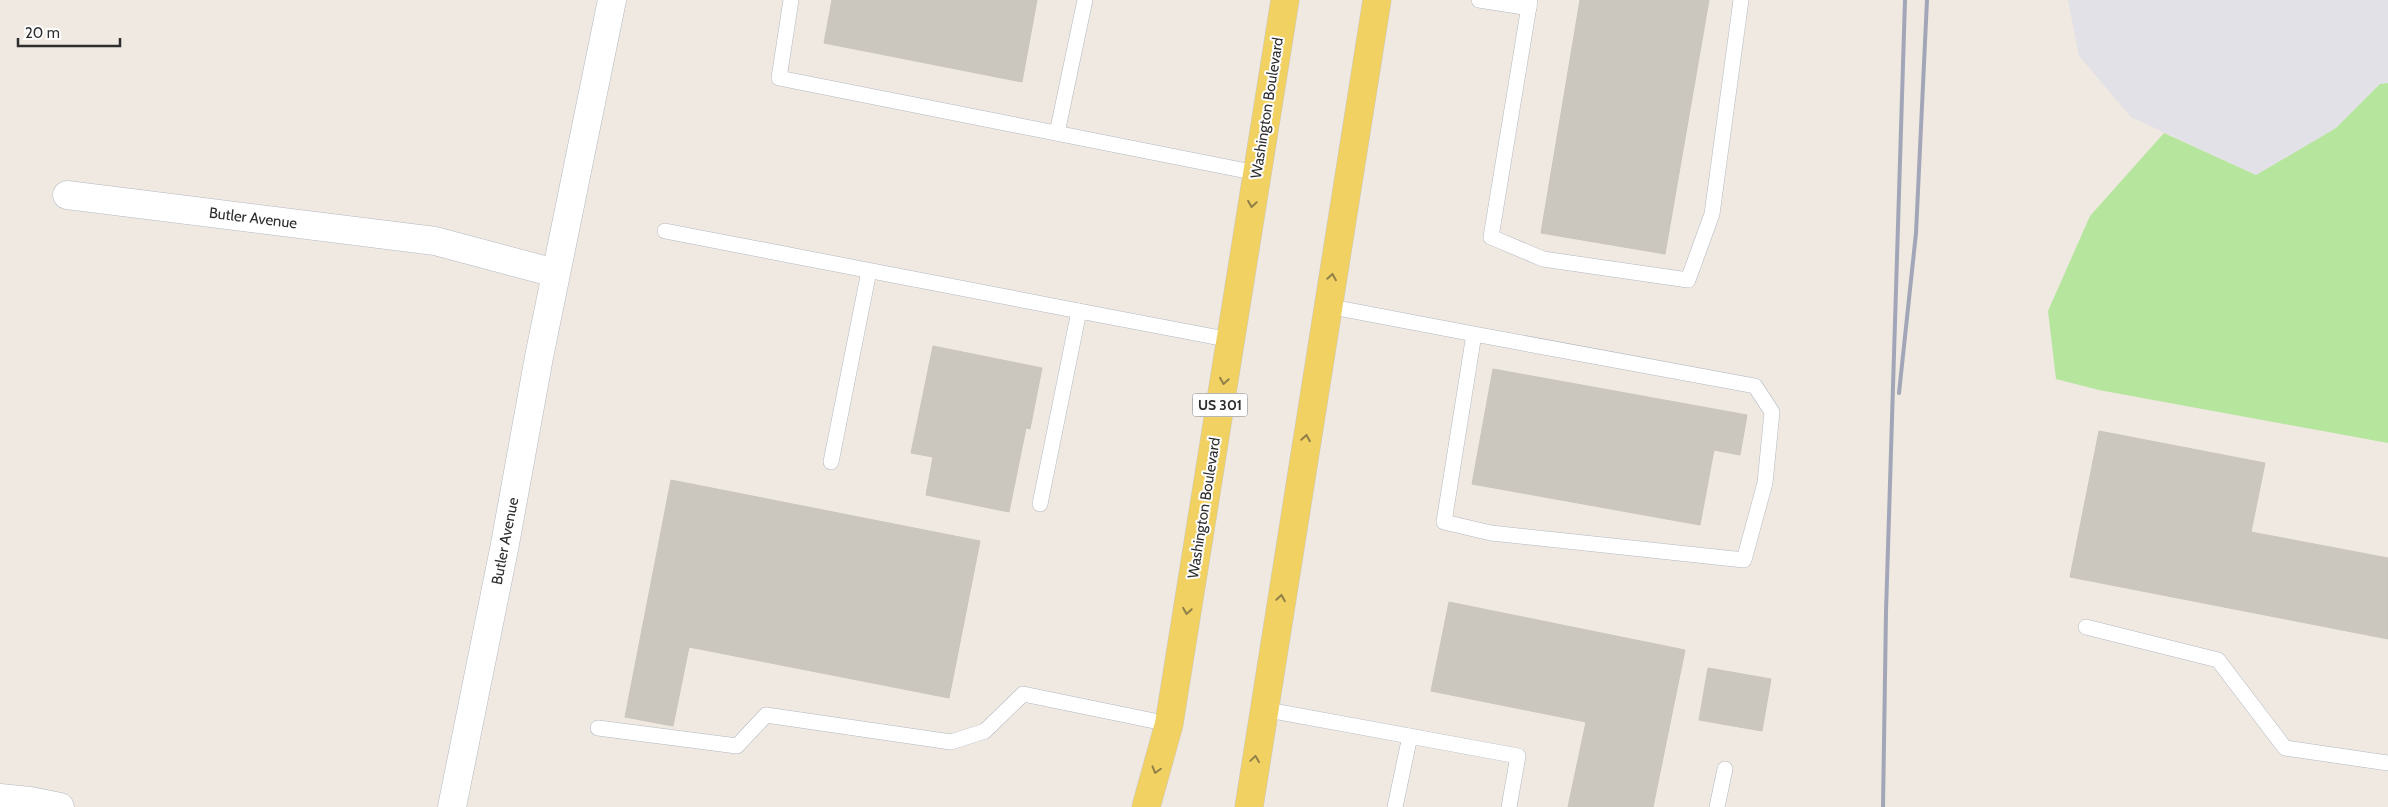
<svg xmlns="http://www.w3.org/2000/svg" width="2388" height="807" font-family="Cabin,sans-serif">
<rect width="100%" height="100%" fill="#efe9e1"/>
<polygon fill="#e3e1e8" points="2068,0 2388,0 2388,83 2380,84 2336,128 2256,175 2131,117 2079,56"/>
<polygon fill="#b6e59e" points="2388,83 2388,443 2099,390 2056,379 2048,311 2090,216 2164,133 2256,175 2336,128 2380,84"/>
<g fill="#cbc7bf" stroke="#cbc5ba">
<polygon points="832,0 1037,0 1022,82 824,43"/>
<polygon points="1580,0 1709,0 1665,254 1541,233"/>
<polygon points="933,346 1042,368 1030,429 1026,428 1009,512 926,495 933,457 911,453"/>
<polygon points="1493,369 1747,415 1740,455 1714,450 1700,525 1472,484"/>
<polygon points="2099,431 2265,463 2251,532 2388,558 2388,639 2070,577"/>
<polygon points="671,480 980,541 949,698 689,647 673,726 625,717"/>
<polygon points="1449,602 1685,650 1653,807 1568,807 1586,722 1431,691"/>
<polygon points="1708,668 1771,679 1762,731 1699,720"/>
</g>
<g fill="none" stroke-linecap="round" stroke-linejoin="round">
<defs>
<g id="lane">
<polyline points="791,0 779,78 1257,173"/>
<polyline points="1479,0 1529,8"/>
<polyline points="1530,0 1491,237 1543,259 1688,280 1712,214 1741,0"/>
<polyline points="1057,133 1085,0"/>
<polyline points="665,231 1079,311"/>
<polyline points="1327,306 1474,334 1444,522 1491,533 1744,560 1765,483 1772,412 1755,386 1474,334"/>
<polyline points="831,462 869,271"/>
<polyline points="1040,504 1079,311 1231,340"/>
<polyline points="2086,627 2218,660 2285,748 2388,763"/>
<polyline points="1263,709 1518,756 1509,807"/>
<polyline points="598,728 737,746 766,715 951,742 985,731 1023,694 1169,724"/>
<polyline points="1395,807 1410,736"/>
<polyline points="1717,807 1725,769"/>
</g>
<g id="street">
<polyline points="67,195 435,241 555,273"/>
<polyline points="0,798 30,801 60,807"/>
<polyline points="452,807 505,544 539,357 612,0"/>
</g>
<g id="primary">
<polyline points="1146,807 1169,724 1285,0"/>
<polyline points="1249,807 1377,0"/>
</g>
</defs>
<use href="#lane" stroke="#b4b7c1" stroke-width="16"/>
<use href="#street" stroke="#b4b7c1" stroke-width="29"/>
<use href="#primary" stroke="#c9c9c9" stroke-width="29"/>
<use href="#lane" stroke="#fff" stroke-width="15"/>
<use href="#street" stroke="#fff" stroke-width="28"/>
<use href="#primary" stroke="#f2d163" stroke-width="28"/>
<g stroke="#a3a6b8" stroke-width="4">
<polyline points="1899,393 1916,233 1927,0"/>
<polyline points="1883,807 1886,612 1905,0"/>
</g>
</g>
<defs><path id="oneway-chevron" d="M-2-3.5L2.5 0L-2 3.5" fill="none" stroke-width="1.6" stroke-linecap="round" stroke-linejoin="round" transform="scale(1.25)"/></defs>
<g stroke="#908048">
<use href="#oneway-chevron" transform="translate(1252 204) rotate(99)"/>
<use href="#oneway-chevron" transform="translate(1332 277) rotate(-81)"/>
<use href="#oneway-chevron" transform="translate(1224 381) rotate(99)"/>
<use href="#oneway-chevron" transform="translate(1306 438) rotate(-81)"/>
<use href="#oneway-chevron" transform="translate(1281 598) rotate(-81)"/>
<use href="#oneway-chevron" transform="translate(1187 611) rotate(99)"/>
<use href="#oneway-chevron" transform="translate(1255 759) rotate(-82)"/>
<use href="#oneway-chevron" transform="translate(1156 770) rotate(106)"/>
</g>
<g text-anchor="middle" stroke-width="4" stroke-linejoin="round" paint-order="stroke">
<rect fill="#fff" stroke="#6d6d6d" stroke-width="1" x="1192.5" y="393.5" width="55" height="23" rx="4"/>
<g font-size="14" font-weight="bold" fill="#2e2e2e">
<text x="1220" y="410">US 301</text>
</g>
<g font-size="15" fill="#2e2e2e" stroke="#fff">
<text transform="translate(1267 108) rotate(-81)" y="5">Washington Boulevard</text>
<text transform="translate(253 218) rotate(7)" y="5">Butler Avenue</text>
<text transform="translate(1204 508) rotate(-81)" y="5">Washington Boulevard</text>
<text transform="translate(505 541) rotate(-79)" y="5">Butler Avenue</text>
</g>
</g>
<path d="M18 38v8h102v-8" fill="none" stroke="#2e2e2e" stroke-width="2.5"/>
<text x="25" y="38" font-size="15" fill="#2e2e2e" stroke="#ffffff" stroke-width="4" paint-order="stroke">20 m</text>
</svg>
